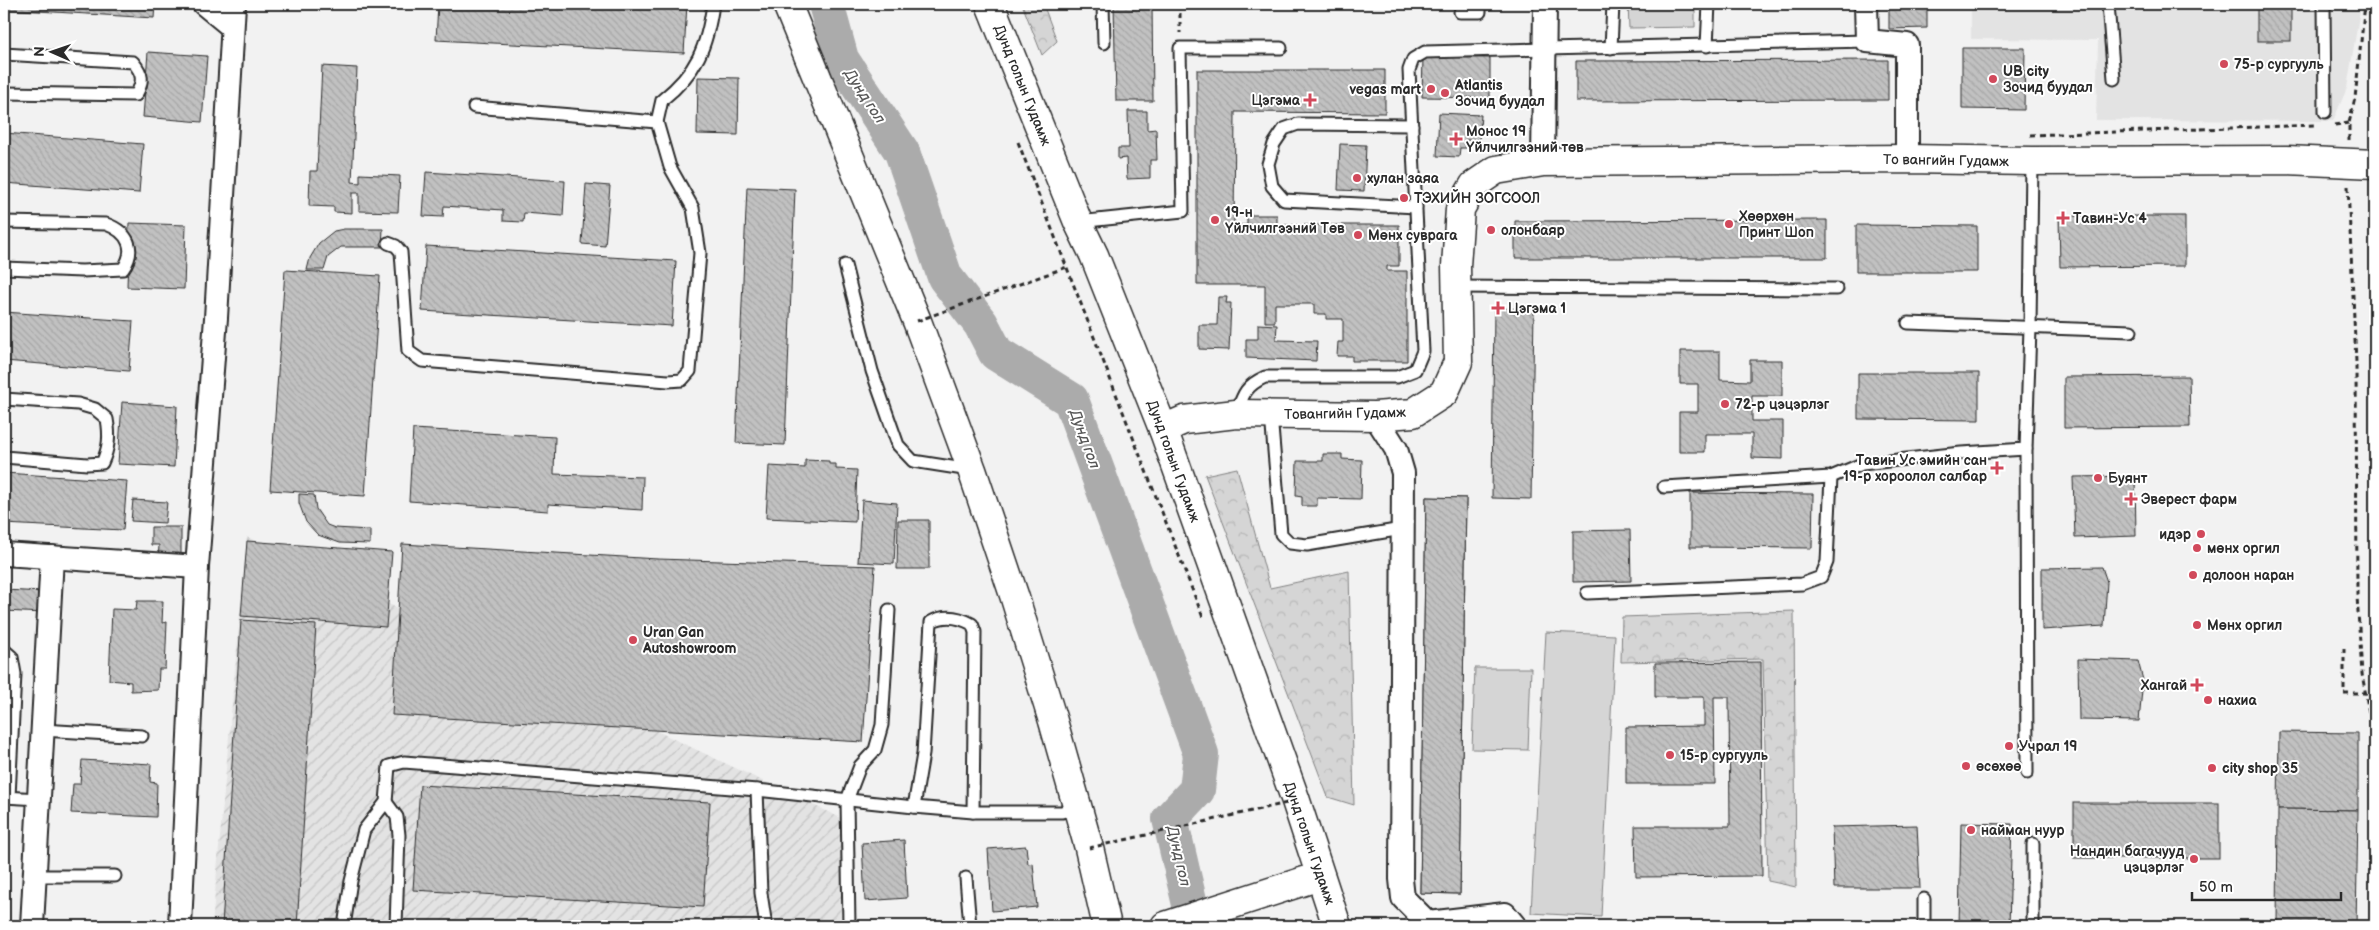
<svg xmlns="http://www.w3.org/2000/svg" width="2379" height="930" font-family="'Balsamiq Sans',sans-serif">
<defs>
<pattern id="industrial-furrows" width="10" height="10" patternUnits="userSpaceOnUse" patternTransform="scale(1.25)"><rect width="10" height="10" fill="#e3e3e3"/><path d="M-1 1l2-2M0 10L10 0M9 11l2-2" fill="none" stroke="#c3c3c3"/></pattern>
<pattern id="forest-crowns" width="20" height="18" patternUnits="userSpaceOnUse" patternTransform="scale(1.25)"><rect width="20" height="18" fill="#d5d5d5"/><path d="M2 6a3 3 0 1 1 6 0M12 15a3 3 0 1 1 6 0" fill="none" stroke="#b7b7b7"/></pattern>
<pattern id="building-back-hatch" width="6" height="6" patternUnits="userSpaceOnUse" patternTransform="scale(1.25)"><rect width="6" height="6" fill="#c1c1c1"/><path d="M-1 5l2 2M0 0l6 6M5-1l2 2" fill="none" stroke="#a6a6a6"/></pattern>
</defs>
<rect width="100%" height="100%" fill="#f2f2f2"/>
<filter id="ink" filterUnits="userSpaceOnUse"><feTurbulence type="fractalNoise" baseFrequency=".02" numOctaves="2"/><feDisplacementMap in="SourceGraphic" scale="10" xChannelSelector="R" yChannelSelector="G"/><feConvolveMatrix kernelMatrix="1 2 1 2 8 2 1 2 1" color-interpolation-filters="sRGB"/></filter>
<g filter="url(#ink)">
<polygon fill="#e3e3e3" points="1971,4 2361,4 2347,88 2333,121 2096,120 2098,40 1971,39"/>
<polygon fill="url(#industrial-furrows)" points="247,537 845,820 840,926 212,926"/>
<g fill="url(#forest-crowns)" stroke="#808080">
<polygon points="1022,4 1043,4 1057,41 1042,55"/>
<polygon points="1237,468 1270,588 1349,571 1354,805 1328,797 1205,475"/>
<polygon points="1794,611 1796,887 1768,881 1763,659 1621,662 1622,617"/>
</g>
<g fill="#d5d5d5" stroke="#808080">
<polygon points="1628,4 1695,4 1695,27 1629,28"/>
<polygon points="1546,632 1615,635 1601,917 1531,913"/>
<polygon points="1475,668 1531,668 1528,750 1472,749"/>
</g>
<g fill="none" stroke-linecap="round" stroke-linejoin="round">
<polyline stroke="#ababab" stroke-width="36" points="826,4 841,59 902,152 945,277 981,324 996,353 1071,400 1201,754 1197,790 1170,819 1195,926"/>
</g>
<g fill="url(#building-back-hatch)" stroke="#2b2b2b">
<polygon points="4,4 155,4 154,18 4,9"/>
<polygon points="438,4 687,4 684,53 436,40"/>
<polygon points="1114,4 1152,4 1153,101 1116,101"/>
<polygon points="1889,4 1927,4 1927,28 1889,29"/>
<rect x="2257" y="4" width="34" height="37"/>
<polygon points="1962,48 2025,48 2024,110 1962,109"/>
<polygon points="148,52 207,56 202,122 143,117"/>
<polygon points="1423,57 1490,58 1490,98 1422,97"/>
<polygon points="1888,60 1888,100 1576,101 1576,61"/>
<polygon points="322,66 357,68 352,182 360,183 360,174 400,176 398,212 359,211 359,193 352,193 352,213 334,212 334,207 309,206 310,171 317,171"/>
<polygon points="1197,70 1385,70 1385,113 1235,112 1234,225 1247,225 1247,215 1277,215 1277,225 1399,225 1399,266 1387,266 1387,271 1407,271 1407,361 1352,361 1352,356 1337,356 1338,342 1343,342 1343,319 1326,319 1326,314 1314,314 1314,304 1275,304 1275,322 1265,322 1265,285 1197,285"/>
<polygon points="698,77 739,78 738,135 697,134"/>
<polygon points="1128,111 1147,111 1147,130 1156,129 1157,160 1150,160 1150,178 1127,179 1126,158 1118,159 1118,148 1129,148"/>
<polygon points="1439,113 1481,115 1479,141 1467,140 1466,148 1460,148 1459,157 1437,156"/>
<polygon points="4,133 143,144 139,193 4,183"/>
<polygon points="1340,144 1366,145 1364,191 1338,190"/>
<polygon points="426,172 565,181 563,216 524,213 523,222 503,221 503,210 444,206 443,217 423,216"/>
<polygon points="586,184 610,186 605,246 582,244"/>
<polygon points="747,187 795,189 785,445 736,443"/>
<polygon points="2059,216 2185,216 2185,266 2060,267"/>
<polygon points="1827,220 1827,258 1515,258 1515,221"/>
<polygon points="129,223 186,225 184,289 127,287"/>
<polygon points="1856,225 1977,226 1977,272 1856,272"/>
<polygon points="344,229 383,229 382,247 341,247 328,257 324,270 307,270 310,258 319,243 334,231"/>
<polygon points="426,246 676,261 672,326 422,311"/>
<polygon points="285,270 380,276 365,496 270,490"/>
<polygon points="1218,297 1227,297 1226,303 1231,303 1229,350 1199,349 1199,325 1217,325"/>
<polygon points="1494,308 1534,309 1531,499 1492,498"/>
<polygon points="4,312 133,321 129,371 4,361"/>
<polygon points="1258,324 1277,325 1276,340 1317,341 1316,361 1246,358 1246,339 1258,339"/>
<polygon points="1680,351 1720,351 1720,380 1750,381 1750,360 1782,360 1782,396 1752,396 1752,421 1783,421 1783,459 1752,458 1752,434 1705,434 1705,452 1679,452 1679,412 1698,412 1698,384 1680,384"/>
<polygon points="1858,373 1979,373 1979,420 1858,419"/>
<polygon points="2189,376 2190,427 2064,428 2064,377"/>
<polygon points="122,402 177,406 174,467 118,464"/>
<polygon points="413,429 555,437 554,474 643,477 642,510 548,504 548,511 409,501"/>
<polygon points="1323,454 1342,454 1342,459 1362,460 1361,499 1317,498 1317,506 1302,506 1302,497 1296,496 1297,461 1323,461"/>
<polygon points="805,460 829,461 829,464 836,464 836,469 857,470 855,522 766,518 769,466 805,468"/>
<polygon points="4,473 127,481 123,530 4,524"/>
<polygon points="2135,476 2136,536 2075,538 2073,477"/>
<polygon points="1690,493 1813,494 1812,548 1690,547"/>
<polygon points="299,494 314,495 316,509 327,525 335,528 370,530 370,544 340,543 318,535 306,522 299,503"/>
<polygon points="1426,497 1466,498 1460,894 1420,893"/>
<polygon points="1426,497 1466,498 1460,894 1420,893"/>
<polygon points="133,500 167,502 165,523 131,521"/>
<polygon points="862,500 897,503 894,564 858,562"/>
<polygon points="898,520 929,520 929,569 897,569"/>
<polygon points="151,527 181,527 181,561 158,560 159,545 151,545"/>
<polygon points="1630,530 1631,581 1573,582 1573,531"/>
<polygon points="247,541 392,552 386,627 241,616"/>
<polygon points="402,544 658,559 875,566 863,742 392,715"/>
<polygon points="2102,567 2107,582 2104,626 2042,630 2042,568"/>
<polygon points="4,590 44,592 43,613 4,611"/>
<polygon points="137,601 163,601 162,623 167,622 165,669 159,669 158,690 131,691 131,682 109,680 112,609 136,610"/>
<polygon points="241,620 316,625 297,926 222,926"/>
<polygon points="2078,659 2138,661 2143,680 2139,721 2079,720"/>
<polygon points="1761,662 1762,876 1636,877 1635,826 1730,826 1729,697 1714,697 1715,784 1626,784 1626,727 1704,726 1704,697 1655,697 1655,663"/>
<polygon points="2279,732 2358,733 2358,810 2278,809"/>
<polygon points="82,760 151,764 150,782 157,783 156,817 71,813 73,784 80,784"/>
<polygon points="420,785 710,802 703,907 413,890"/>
<rect x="2074" y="803" width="145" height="55"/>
<polygon points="2278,809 2358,810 2356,926 2277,926"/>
<polygon points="1961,823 2012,824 2009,926 1959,926"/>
<polygon points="1917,825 1920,888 1834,888 1832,827"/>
<polygon points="904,840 907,898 865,901 862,843"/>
<polygon points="1026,846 1028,864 1033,863 1037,907 992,911 988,849"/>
</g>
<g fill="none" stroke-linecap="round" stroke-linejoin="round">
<defs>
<g id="lane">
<polyline points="1103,4 1104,43"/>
<polyline points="2108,4 2114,79"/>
<polyline points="2324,4 2325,112"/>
<polyline points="1460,12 1480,12 1480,4"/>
<polyline points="1707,46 1709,4"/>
<polyline points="1611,48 1613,4"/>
<path d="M4 54 133 62C143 74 144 81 136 95L4 93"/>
<path d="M657 122 662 100C697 72 707 47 713 4"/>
<polyline points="1412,125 1298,124 1284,129 1274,144 1268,164 1272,186 1284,200 1416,207"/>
<path d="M4 222 106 224C128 232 137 249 123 269L82 271 4 268"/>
<polyline points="1078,222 1183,211 1180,48 1281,48"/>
<polyline points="388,243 396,246 401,252 408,351 422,361 668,381 682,380 690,371 700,253 693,208 670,167 657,122 474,107"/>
<polyline points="845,265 872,371 898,445 913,461 970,470"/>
<polyline points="1456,287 1837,289"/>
<polyline points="1908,323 2131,331"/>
<path d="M4 399 78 404 95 409 107 419C110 436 109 448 102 463L87 464 4 457"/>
<path d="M1236 414C1243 395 1245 386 1265 377H1397L1415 370 1423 351 1409 70 1413 59 1425 52 1867 41"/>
<polyline points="1271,415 1281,534 1290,543 1307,545 1402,529"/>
<polyline points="2026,449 2027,773"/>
<polyline points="1664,487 1831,477 1862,464 1961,453 2026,449 2030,328 2032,161"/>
<polyline points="1587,593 1802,584 1821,577 1827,562 1831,477"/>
<polyline points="4,650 12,657 15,674 9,797"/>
<polyline points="42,730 142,736"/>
<polyline points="757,790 761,893 766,926"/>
<polyline points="4,797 39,799"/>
<polyline points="386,802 397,817 399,835 396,926"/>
<polyline points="914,807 973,812 1062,812 1076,806"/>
<polyline points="2033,844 2033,926"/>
<polyline points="35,876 115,876"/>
<polyline points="966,878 970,926"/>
<polyline points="1924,899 1924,926"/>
<path d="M344 926 351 881 364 830 386 802 389 766 404 762 757 790 914 807 923 754 931 622C945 614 959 617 972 624L975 632 973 812"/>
<polyline points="849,926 847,800 860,766 875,750 882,725 889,610"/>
</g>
<g id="street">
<polyline points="204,4 232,27"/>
<polyline points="1866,4 1867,41 1907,45 1907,159"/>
<polyline points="1543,162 1545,4"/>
<polyline points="1375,416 1396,449 1403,473 1401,879 1403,898 1431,926"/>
<polyline points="4,554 197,567 216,318 234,4"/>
<polyline points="1428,923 1505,914 1515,926"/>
<polyline points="32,926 52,557"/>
<polyline points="180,926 197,567"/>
</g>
<g id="secondary">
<polyline points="787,4 917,321 972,470 1014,595 1053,721 1089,848 1107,926"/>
<polyline points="990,4 1078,222 1094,255 1163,429 1296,801 1337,926"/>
<polyline points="1163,429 1184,420 1236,414 1375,416 1413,413 1444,393 1458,362 1456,266 1460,209 1474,185 1496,170 1543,162 1907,159 2032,161 2287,160 2375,164"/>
<polyline points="1165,926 1320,876"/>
</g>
</defs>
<use href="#lane" stroke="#2b2b2b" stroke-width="15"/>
<use href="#street" stroke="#2b2b2b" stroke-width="26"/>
<use href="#secondary" stroke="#2b2b2b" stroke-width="31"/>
<g stroke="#2b2b2b" stroke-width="3" stroke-dasharray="5 4" stroke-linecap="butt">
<polyline points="1180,4 1180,33"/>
<polyline points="2335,125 2349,123"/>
<polyline points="2030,135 2316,125"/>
<polyline points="2349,140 2349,123 2355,98 2365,4"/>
<polyline points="1018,142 1204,620"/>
<polyline points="2348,186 2356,362 2357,596 2362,674 2374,740 2374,926"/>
<polyline points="2344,648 2344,693"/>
</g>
<use href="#lane" stroke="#fff" stroke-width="11"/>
<use href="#street" stroke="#fff" stroke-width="22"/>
<use href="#secondary" stroke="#fff" stroke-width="28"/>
<g stroke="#2b2b2b" stroke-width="3" stroke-dasharray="5 4" stroke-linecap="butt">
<polyline points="917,321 1067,267"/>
<polyline points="2344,693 2375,693"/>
<polyline points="1089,848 1296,801"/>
</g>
</g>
</g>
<g fill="#d1495b" stroke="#fff" stroke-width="2">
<circle cx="2224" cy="64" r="5"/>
<circle cx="1993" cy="79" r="5"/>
<circle cx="1431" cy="89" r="5"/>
<circle cx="1445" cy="93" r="5"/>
<path d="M1307.5 92.5h5v5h5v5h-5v5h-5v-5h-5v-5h5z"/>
<path d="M1453.5 131.5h5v5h5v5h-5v5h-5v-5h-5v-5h5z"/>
<circle cx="1357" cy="178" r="5"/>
<circle cx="1404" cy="198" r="5"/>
<path d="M2060.5 210.5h5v5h5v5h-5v5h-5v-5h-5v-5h5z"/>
<circle cx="1215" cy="220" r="5"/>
<circle cx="1729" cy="224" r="5"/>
<circle cx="1491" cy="230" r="5"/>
<circle cx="1358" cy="235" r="5"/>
<path d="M1495.5 300.5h5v5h5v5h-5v5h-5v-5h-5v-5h5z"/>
<circle cx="1725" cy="404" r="5"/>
<path d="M1994.5 460.5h5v5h5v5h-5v5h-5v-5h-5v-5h5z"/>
<circle cx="2098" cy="478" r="5"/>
<path d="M2128.5 491.5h5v5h5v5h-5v5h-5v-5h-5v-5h5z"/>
<circle cx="2201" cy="534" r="5"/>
<circle cx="2197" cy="548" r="5"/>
<circle cx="2193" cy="575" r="5"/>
<circle cx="2197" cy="625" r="5"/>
<circle cx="633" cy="640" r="5"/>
<path d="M2194.5 677.5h5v5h5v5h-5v5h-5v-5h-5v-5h5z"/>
<circle cx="2208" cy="700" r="5"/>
<circle cx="2009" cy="746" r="5"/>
<circle cx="1670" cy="755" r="5"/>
<circle cx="1966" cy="766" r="5"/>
<circle cx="2212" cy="768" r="5"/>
<circle cx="1971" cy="830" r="5"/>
<circle cx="2194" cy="859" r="5"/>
</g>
<g text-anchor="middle" stroke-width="4" stroke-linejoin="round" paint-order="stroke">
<g font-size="14" font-weight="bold" fill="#2b2b2b" stroke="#fff" text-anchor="start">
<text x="2234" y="69">75-р сургууль</text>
<text x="2003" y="76">UB city<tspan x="2003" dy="16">Зочид буудал</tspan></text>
<text x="1455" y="90">Atlantis<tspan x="1455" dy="16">Зочид буудал</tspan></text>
<text x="1421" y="94" text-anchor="end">vegas mart</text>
<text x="1300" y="105" text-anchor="end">Цэгэма</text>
<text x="1466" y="136">Монос 19<tspan x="1466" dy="16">Үйлчилгээний төв</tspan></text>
<text x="1367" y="183">хулан заяа</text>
<text x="1414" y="203">ТЭХИЙН ЗОГСООЛ</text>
<text x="1225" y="217">19-н<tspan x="1225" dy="16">Үйлчилгээний Төв</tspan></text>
<text x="1739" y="221">Хөөрхөн<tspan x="1739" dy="16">Принт Шоп</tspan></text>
<text x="2073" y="223">Тавин-Ус 4</text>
<text x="1501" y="235">олонбаяр</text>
<text x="1368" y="240">Мөнх суврага</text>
<text x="1508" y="313">Цэгэма 1</text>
<text x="1735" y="409">72-р цэцэрлэг</text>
<text x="1987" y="465" text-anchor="end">Тавин Ус эмийн сан<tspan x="1987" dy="16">19-р хороолол салбар</tspan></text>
<text x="2108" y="483">Буянт</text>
<text x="2141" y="504">Эверест фарм</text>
<text x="2191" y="539" text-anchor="end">идэр</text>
<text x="2207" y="553">мөнх оргил</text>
<text x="2203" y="580">долоон наран</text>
<text x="2207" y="630">Мөнх оргил</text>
<text x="643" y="637">Uran Gan<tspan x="643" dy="16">Autoshowroom</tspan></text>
<text x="2187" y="690" text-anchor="end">Хангай</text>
<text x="2218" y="705">нахиа</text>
<text x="2019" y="751">Учрал 19</text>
<text x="1680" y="760">15-р сургууль</text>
<text x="1976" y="771">өсөхөө</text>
<text x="2222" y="773">city shop 35</text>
<text x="1981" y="835">найман нуур</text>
<text x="2184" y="856" text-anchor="end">Нандин багачууд<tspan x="2184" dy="16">цэцэрлэг</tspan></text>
</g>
<g font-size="14" fill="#2b2b2b" stroke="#fff">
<text transform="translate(1023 85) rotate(68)" y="5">Дунд голын Гудамж</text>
<text transform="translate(1946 160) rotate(1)" y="5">То вангийн Гудамж</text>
<text transform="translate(1345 413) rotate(-1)" y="5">Товангийн Гудамж</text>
<text transform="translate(1174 461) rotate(70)" y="5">Дунд голын Гудамж</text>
<text transform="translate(1310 843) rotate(71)" y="5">Дунд голын Гудамж</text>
</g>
<g font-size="15" font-style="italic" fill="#585858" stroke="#fff">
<text transform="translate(865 96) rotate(57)" y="5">Дунд гол</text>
<text transform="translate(1085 439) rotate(70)" y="5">Дунд гол</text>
<text transform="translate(1179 856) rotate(77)" y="5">Дунд гол</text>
</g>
</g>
<rect width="2379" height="930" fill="none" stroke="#fff" stroke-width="20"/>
<rect x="10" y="10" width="2359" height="910" fill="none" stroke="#2b2b2b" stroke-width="2" filter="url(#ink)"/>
<g transform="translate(52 52) rotate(272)" stroke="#ffffff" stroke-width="4" paint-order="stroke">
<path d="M0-4L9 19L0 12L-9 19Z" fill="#2b2b2b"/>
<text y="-8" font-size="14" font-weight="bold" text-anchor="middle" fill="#2b2b2b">N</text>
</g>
<path d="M2192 892v8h149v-8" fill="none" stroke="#2b2b2b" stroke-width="2.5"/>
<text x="2199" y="892" font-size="15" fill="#2b2b2b" stroke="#ffffff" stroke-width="4" paint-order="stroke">50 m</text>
</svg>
